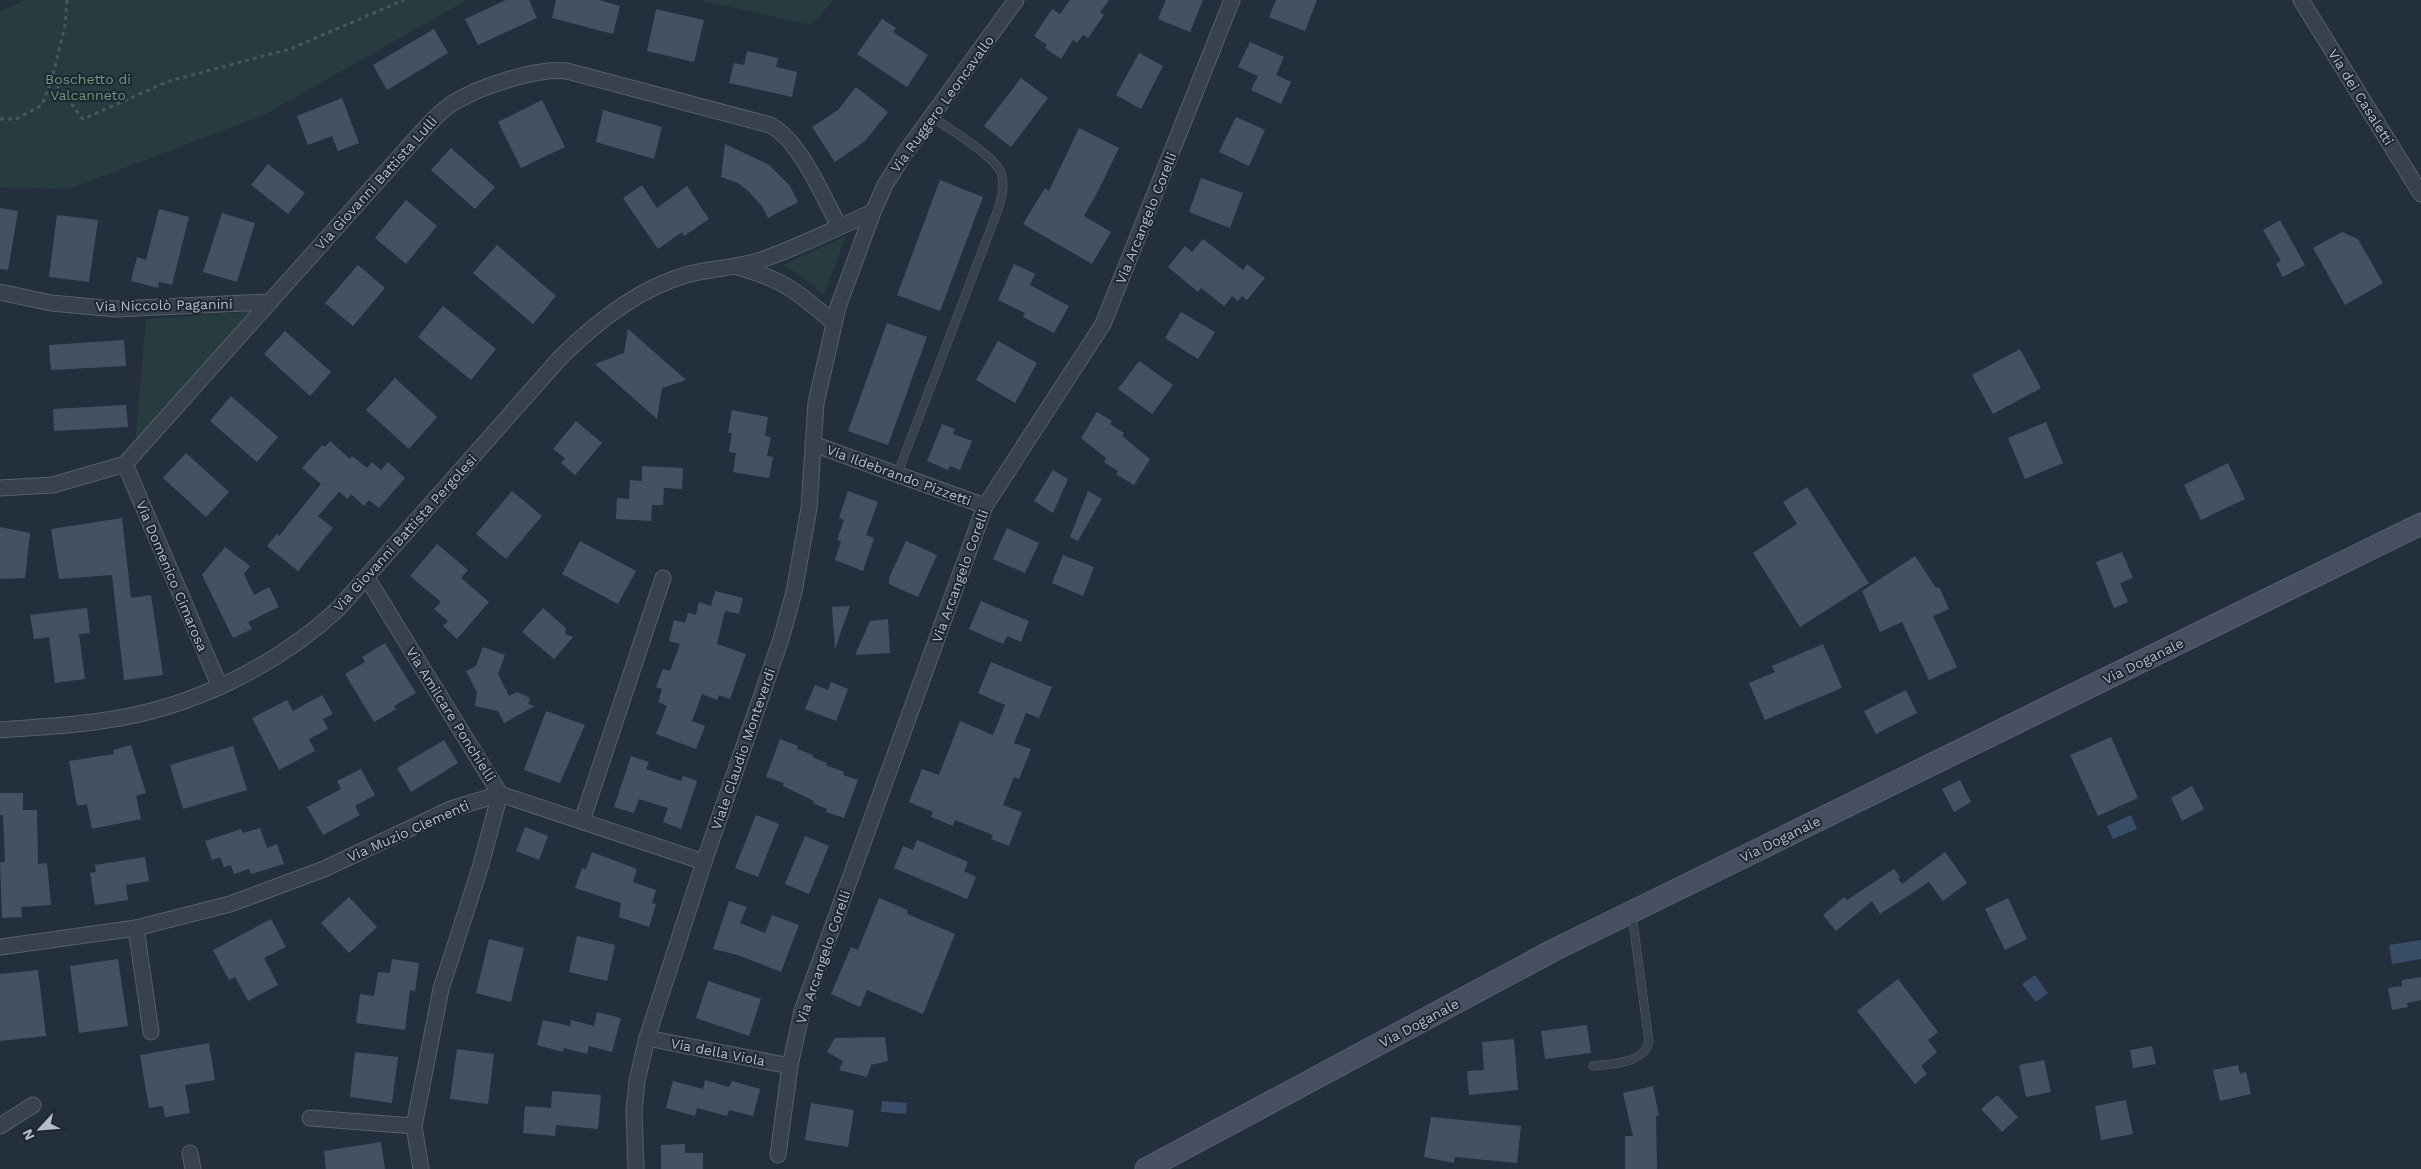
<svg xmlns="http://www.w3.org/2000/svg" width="2421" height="1169" font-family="'Work Sans',sans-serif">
<rect width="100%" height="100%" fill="#242f3e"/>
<g fill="#263c3f">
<polygon points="26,0 467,0 264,115 69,189 0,187 0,11"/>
<polygon points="699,0 833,0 812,25"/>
<polygon points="846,236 824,295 802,276 783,265"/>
<polygon points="249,312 135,445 146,319"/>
</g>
<g fill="#394c67">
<polygon points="2131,815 2137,829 2113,839 2107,826"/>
<polygon points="2421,940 2421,959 2392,964 2389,945"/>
<polygon points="2035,975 2048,993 2036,1002 2022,984"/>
<polygon points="882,1101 907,1103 906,1114 881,1112"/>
</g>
<g fill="#455162">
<polygon points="506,0 529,0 537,18 478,45 465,19"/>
<polygon points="556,0 599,0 620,6 613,34 552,18"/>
<polygon points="1070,0 1109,0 1100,12 1104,15 1088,38 1083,35 1077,43 1073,40 1061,59 1045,48 1047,45 1034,36 1052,9 1060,14"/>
<polygon points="1166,0 1203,0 1190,32 1158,19"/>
<polygon points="1276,0 1317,0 1305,31 1269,17"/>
<polygon points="656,9 704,20 694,62 647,51"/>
<polygon points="882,19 896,28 893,32 928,55 907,87 857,54"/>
<polygon points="434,29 448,53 387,90 373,65"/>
<polygon points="1250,42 1284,57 1276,75 1291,82 1281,104 1251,90 1258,76 1238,67"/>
<polygon points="747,51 778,58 776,67 797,72 792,97 729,83 734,63 744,65"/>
<polygon points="1139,53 1163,66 1141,109 1116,95"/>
<polygon points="1021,78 1048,98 1011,147 984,126"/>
<polygon points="856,87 888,112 865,141 835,162 812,127 838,110"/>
<polygon points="342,98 359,143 338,151 332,136 308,145 297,116"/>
<polygon points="542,100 565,147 521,168 498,122"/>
<polygon points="603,110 662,127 654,159 596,142"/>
<polygon points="1236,117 1265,130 1249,166 1219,152"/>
<polygon points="1079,128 1119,148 1098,191 1084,216 1111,232 1092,264 1023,224 1045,188 1049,191"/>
<polygon points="725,144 769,165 790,186 798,202 768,218 762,206 747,190 738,183 721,177"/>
<polygon points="451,148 495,187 475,209 431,170"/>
<polygon points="268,164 305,193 288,214 251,185"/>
<polygon points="1201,178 1243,193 1230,228 1189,212"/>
<polygon points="940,180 983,197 940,311 897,295"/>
<polygon points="642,185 657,208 687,186 709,219 684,236 682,232 658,249 623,198"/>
<polygon points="406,200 437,226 406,264 375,238"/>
<polygon points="0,208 18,211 8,270 0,269"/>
<polygon points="159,209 189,217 172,285 159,282 158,288 131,281 137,257 146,260"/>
<polygon points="222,213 255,223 237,282 203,272"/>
<polygon points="57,215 98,220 89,282 49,277"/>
<polygon points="2280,220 2305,265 2283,277 2276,264 2281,261 2263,230"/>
<polygon points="2342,232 2358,239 2383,283 2345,305 2313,248"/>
<polygon points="1203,239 1243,270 1247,264 1265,278 1247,300 1242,296 1238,301 1232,296 1224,306 1201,288 1198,292 1168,267 1185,246 1192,252"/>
<polygon points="497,245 556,296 533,324 473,273"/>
<polygon points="1014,264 1035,274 1030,285 1069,306 1054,333 1023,317 1025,313 998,300"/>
<polygon points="358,265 385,288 353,326 325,303"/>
<polygon points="443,306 496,349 471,380 418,337"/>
<polygon points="1181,312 1215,332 1198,359 1165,338"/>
<polygon points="887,323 927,337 888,445 848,431"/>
<polygon points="628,329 686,380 662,388 657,419 595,364 624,353"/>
<polygon points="285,331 331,372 310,396 264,354"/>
<polygon points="124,340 126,366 51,370 49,345"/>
<polygon points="998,341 1037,363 1015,403 976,380"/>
<polygon points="2020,349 2041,388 1993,414 1972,375"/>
<polygon points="1139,361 1173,385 1152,414 1118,389"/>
<polygon points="395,378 437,417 409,449 366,410"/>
<polygon points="231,396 278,437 257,462 210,421"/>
<polygon points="126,405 128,427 54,431 53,409"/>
<polygon points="732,410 768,417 765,436 771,437 767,456 773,457 769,478 733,472 736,453 729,452 732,433 728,433"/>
<polygon points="1097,412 1112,421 1110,424 1124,433 1122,436 1150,459 1134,485 1116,474 1118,471 1104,462 1106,458 1081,438"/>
<polygon points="576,421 602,443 575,475 561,463 565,458 553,449"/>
<polygon points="2046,422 2063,463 2025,479 2008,438"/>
<polygon points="942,424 955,429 953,434 972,441 960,470 950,466 948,470 927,461"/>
<polygon points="330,441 350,459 352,456 367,468 372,462 381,470 388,462 405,478 379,508 369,500 364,506 351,494 348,499 339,492 318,516 333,528 298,571 267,546 277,534 279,536 321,484 302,468 322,445 325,447"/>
<polygon points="186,453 229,492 206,517 163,478"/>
<polygon points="2228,463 2245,499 2201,520 2184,485"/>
<polygon points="642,466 683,468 682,489 664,488 663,505 652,505 651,521 616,519 617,498 629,499 630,480 642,481"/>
<polygon points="1053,470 1068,479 1053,513 1034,501"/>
<polygon points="1807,487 1869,583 1800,627 1753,553 1797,524 1783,502"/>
<polygon points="512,491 542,516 506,559 476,534"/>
<polygon points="848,491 878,502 866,535 874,538 863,571 835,560 841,541 837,540 844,520 839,518"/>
<polygon points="1088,491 1102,499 1078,541 1070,537"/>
<polygon points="122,518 131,598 151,595 163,675 124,680 112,575 59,579 51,529"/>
<polygon points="0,527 30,533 25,578 0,579"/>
<polygon points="1007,528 1039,543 1025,573 993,559"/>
<polygon points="580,541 636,571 618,604 562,574"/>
<polygon points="906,541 937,555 918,597 889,584 889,578"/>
<polygon points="437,544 468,570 461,578 489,602 457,639 443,626 448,621 434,609 441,602 410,576"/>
<polygon points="225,547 250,566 244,574 254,595 269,587 279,607 248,622 252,629 233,638 202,575"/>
<polygon points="2122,552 2133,578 2120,583 2128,602 2114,608 2096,562"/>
<polygon points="1063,555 1094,567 1083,596 1052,583"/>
<polygon points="1915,556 1936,588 1939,587 1949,609 1933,616 1957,667 1929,680 1902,622 1880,632 1862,591"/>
<polygon points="715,591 743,598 739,614 725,611 717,644 746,654 730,699 719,695 717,700 702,694 692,721 705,726 696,749 656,734 667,706 658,702 662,689 656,687 663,669 670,671 680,644 669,641 674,620 685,623 688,613 696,615 699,602 711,606"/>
<polygon points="981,601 1029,621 1021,642 1007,636 1003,644 969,629"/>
<polygon points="850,606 835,649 832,607"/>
<polygon points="87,608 90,633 79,634 85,679 55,683 49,637 34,639 30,615"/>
<polygon points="543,608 566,628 565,634 573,637 554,659 522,632"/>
<polygon points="888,619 890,653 855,655 870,621"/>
<polygon points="385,643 416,693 394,706 396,709 374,722 345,674 365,662 362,657"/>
<polygon points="1823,644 1842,688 1765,720 1749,683 1775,672 1772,666"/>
<polygon points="483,647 505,655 498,674 509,696 517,692 530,698 528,704 535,706 504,723 498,711 475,706 477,692 466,671 476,666"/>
<polygon points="991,662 1052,687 1039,718 1026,713 1014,743 1031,749 1019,779 1014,777 1003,805 1022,812 1009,846 991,839 993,835 955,820 953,826 931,817 933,812 909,802 922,769 939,775 960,721 993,735 1005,705 978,693"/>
<polygon points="831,682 848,689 836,721 805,709 815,685 828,690"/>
<polygon points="1906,690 1917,713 1876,734 1864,711"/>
<polygon points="322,695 333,714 323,719 328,729 309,739 315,751 279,770 252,718 287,700 293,711"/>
<polygon points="546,711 585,725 560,783 524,770"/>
<polygon points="2111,737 2138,798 2098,816 2070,755"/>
<polygon points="780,739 798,746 797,749 813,755 812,757 827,763 826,765 844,772 843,775 858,780 844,818 826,812 827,809 813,803 814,801 783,786 784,783 766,777"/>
<polygon points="444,740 458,763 411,792 397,768"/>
<polygon points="131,745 146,793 136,796 141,819 92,829 87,804 77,806 69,761 114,754 113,750"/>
<polygon points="233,746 247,790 183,809 170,765"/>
<polygon points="631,756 649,762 646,769 681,781 683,776 697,781 681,829 663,822 668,808 639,799 634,813 614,807"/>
<polygon points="361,769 375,795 355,806 360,815 323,835 307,807 341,789 337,781"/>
<polygon points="1960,780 1971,802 1954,812 1942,789"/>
<polygon points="2192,786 2204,809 2182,821 2171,798"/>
<polygon points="0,793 23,793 23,810 37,810 38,864 47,863 51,905 21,907 22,917 2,918 0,862 5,862 3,815 0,815"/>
<polygon points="756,815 779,824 758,877 735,868"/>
<polygon points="525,827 548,836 539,860 516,851"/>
<polygon points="260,828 267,848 277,844 284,864 251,874 249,869 234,874 231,865 224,867 220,857 212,860 205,841 241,829 243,833"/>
<polygon points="805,836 829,846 809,894 785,884"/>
<polygon points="917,840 968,862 964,871 976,877 967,899 894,868 903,846 913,850"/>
<polygon points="592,852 637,869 633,882 656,890 652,903 656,904 649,927 619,917 621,903 575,888 582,868 586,869"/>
<polygon points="1945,852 1967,883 1943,901 1929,882 1880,914 1872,901 1836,931 1823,915 1844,897 1847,900 1894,869 1900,877 1898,879 1902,884"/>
<polygon points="145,857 149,881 126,885 128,900 95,905 90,873 96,872 95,865"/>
<polygon points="349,897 377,927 349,953 321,923"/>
<polygon points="879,898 908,910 907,914 955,934 923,1014 867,990 860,1007 831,994 851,947 858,950"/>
<polygon points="2008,898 2027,939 2005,950 1985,909"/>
<polygon points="729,901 747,907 740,923 765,933 772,915 799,925 781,972 738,955 713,949"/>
<polygon points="271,919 286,947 264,958 278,985 248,1001 235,977 229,980 213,950"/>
<polygon points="577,936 615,945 607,981 569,972"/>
<polygon points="489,939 524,948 511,1002 476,993"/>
<polygon points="118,959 128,1026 79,1033 70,966"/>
<polygon points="392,959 419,963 415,991 410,990 405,1030 356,1023 360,994 374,996 378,972 390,973"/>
<polygon points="38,970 46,1036 0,1041 0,974"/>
<polygon points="2421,977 2421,1000 2407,1003 2408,1007 2392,1010 2388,988 2402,986 2402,980"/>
<polygon points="1898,979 1938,1032 1928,1040 1937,1052 1921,1066 1927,1074 1915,1084 1857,1011"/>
<polygon points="708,981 761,999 749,1036 696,1018"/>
<polygon points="597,1012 621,1018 612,1052 589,1046 587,1054 564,1048 563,1052 537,1045 543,1020 570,1026 571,1020 594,1026"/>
<polygon points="1587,1025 1591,1053 1545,1059 1541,1031"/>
<polygon points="885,1037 888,1061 871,1065 867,1077 839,1070 843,1061 827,1052 835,1038"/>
<polygon points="1514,1039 1518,1090 1469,1095 1467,1071 1484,1070 1482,1042"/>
<polygon points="209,1043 215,1080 185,1085 190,1113 165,1117 163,1106 149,1108 140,1055"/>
<polygon points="2152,1046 2156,1064 2133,1068 2130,1050"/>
<polygon points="457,1049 494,1054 488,1104 450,1099"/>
<polygon points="355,1052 398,1057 392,1103 350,1097"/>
<polygon points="2044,1060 2051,1092 2026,1097 2019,1065"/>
<polygon points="2238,1065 2240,1074 2246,1072 2251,1094 2220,1101 2213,1070"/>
<polygon points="705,1080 729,1087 732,1081 760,1089 753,1116 729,1110 727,1116 697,1108 695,1116 666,1108 673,1081 703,1089"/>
<polygon points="1653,1086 1659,1116 1656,1116 1657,1169 1625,1169 1625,1136 1633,1136 1623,1093"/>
<polygon points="552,1091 601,1095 598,1129 556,1125 555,1136 523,1133 525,1106 551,1108"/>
<polygon points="1997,1095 2018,1117 2002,1132 1981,1109"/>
<polygon points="2126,1100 2133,1134 2101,1140 2095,1106"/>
<polygon points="811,1103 854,1110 848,1147 805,1140"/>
<polygon points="1431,1117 1521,1126 1517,1163 1455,1157 1454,1163 1424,1157"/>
<polygon points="381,1142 385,1169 326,1169 324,1151"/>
<polygon points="685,1144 685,1153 703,1153 703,1169 661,1169 661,1145"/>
</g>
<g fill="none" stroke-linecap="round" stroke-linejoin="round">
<defs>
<g id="service">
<path d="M897 475 999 207C1002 196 1005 184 1001 173 995 156 948 128 932 117"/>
<path d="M1593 1066C1613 1063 1642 1065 1649 1042L1632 914"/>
</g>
<g id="minor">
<polyline points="2301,0 2421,194"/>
<path d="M738 267C784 280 798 292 834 323"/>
<polyline points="0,292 51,303 116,309 269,302"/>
<polyline points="813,444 985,506"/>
<polyline points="125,464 220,687"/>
<path d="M0 488 53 485 125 464 427 126C435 118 443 109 453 103 479 87 537 67 567 71L770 125C800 140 823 197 839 226"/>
<polyline points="367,578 500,794 704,862"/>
<path d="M0 730C36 727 71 726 107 720 191 708 275 667 338 609L560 358C595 323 637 289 686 275 711 268 736 268 761 260 799 247 836 228 873 212"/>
<polyline points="582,821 663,578"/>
<polyline points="136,928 151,1032"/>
<polyline points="0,947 136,928 230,904 324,869 451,809 500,794"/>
<polyline points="647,1038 790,1066"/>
<polyline points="310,1118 414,1126"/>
<polyline points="0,1126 33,1105"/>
<polyline points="190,1153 193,1169"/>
<polyline points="778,1155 790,1066 802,1011 985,506 1103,324 1232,0"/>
<polyline points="421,1169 414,1126 441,989 480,868 500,794"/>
<polyline points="636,1169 634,1111 637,1081 647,1038 704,862 781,639 794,592 809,508 816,403 838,307 873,212 885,185 905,153 1016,0"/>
</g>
<polyline id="secondary" points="1146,1169 1554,950 2421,524"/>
</defs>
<use href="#service" stroke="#565f6c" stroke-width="9"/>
<use href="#minor" stroke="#565f6c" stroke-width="17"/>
<use href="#secondary" stroke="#565f6c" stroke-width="23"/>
<g stroke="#44595c" stroke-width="3" stroke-dasharray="4 4" stroke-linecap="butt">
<polyline points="67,0 65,25 52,79 83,119 169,81 290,49 404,0"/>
<polyline points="0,119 16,119 42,105 52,79"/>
</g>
<use href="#service" stroke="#38414e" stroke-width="8"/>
<use href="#minor" stroke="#38414e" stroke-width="15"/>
<use href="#secondary" stroke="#465061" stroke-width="21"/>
</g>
<g text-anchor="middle" stroke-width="4" stroke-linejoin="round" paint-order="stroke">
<g font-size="14" fill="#6b9a76" stroke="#1d2633">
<text x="88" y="84">Boschetto di<tspan x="88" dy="16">Valcanneto</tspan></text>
</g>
<g font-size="14" fill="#b4bcc9" stroke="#1d2633">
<text transform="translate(2361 97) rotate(58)" y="5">Via dei Casaletti</text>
<text transform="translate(942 104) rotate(-54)" y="5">Via Ruggero Leoncavallo</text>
<text transform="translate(376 183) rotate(-48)" y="5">Via Giovanni Battista Lulli</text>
<text transform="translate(1146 218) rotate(-68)" y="5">Via Arcangelo Corelli</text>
<text transform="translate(164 305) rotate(-1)" y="5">Via Niccolò Paganini</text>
<text transform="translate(899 475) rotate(20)" y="5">Via Ildebrando Pizzetti</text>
<text transform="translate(405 533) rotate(-48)" y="5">Via Giovanni Battista Pergolesi</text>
<text transform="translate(172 576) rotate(67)" y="5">Via Domenico Cimarosa</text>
<text transform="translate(960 576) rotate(-70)" y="5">Via Arcangelo Corelli</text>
<text transform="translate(2143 661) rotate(-26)" y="5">Via Doganale</text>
<text transform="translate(451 714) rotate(58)" y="5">Via Amilcare Ponchielli</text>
<text transform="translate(743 749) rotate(-71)" y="5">Viale Claudio Monteverdi</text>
<text transform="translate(408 831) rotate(-24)" y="5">Via Muzio Clementi</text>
<text transform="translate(1780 839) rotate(-26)" y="5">Via Doganale</text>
<text transform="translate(823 957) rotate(-71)" y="5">Via Arcangelo Corelli</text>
<text transform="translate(1419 1023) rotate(-28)" y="5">Via Doganale</text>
<text transform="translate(718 1052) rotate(11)" y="5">Via della Viola</text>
</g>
</g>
<g transform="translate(40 1129) rotate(244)" stroke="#1d2633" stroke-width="4" paint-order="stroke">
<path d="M0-4L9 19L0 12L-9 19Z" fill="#b4bcc9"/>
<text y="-8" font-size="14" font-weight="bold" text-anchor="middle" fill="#b4bcc9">N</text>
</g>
</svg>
